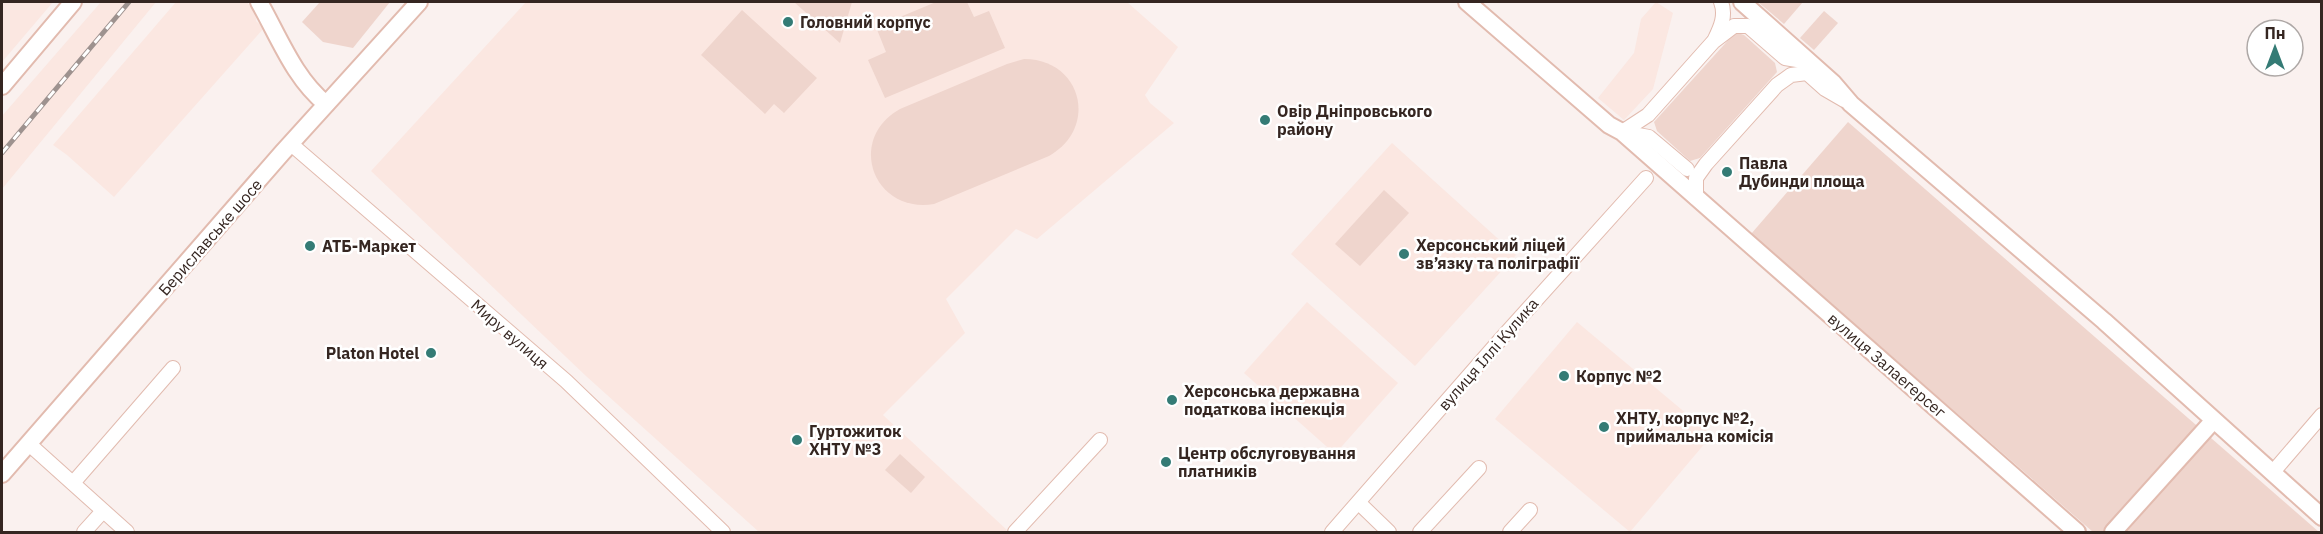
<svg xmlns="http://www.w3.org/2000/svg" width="2323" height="534" font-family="'IBM Plex Sans',sans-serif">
<rect width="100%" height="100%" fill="#faf1ef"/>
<g fill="#fbe7e1">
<polygon points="2,2 53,2 2,62"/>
<polygon points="101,2 156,2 2,189 2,116"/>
<polygon points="176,2 247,2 257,15 256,21 264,28 114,197 67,155 53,145"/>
<polygon points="526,2 1127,2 1178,47 1145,95 1150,103 1174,123 1037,239 1016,229 946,299 965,333 883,415 1007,530 1004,532 759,532 586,376 371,171"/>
<polygon points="1656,2 1673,13 1653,89 1624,120 1598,98 1634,53 1641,19"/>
<polygon points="1392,143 1516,255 1415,366 1291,254"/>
<polygon points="1307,302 1398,383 1335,454 1244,373"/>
<polygon points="1577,322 1712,435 1630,532 1495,419"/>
</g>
<g fill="#efd5cd">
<polygon points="320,2 390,2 353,48 323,42 302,22"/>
<polygon points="794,2 852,2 840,43"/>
<polygon points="936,2 967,2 974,17 989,11 1005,48 885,98 868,60 886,52 876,27"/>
<polygon points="1758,2 1803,2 1784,24"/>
<polygon points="742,10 817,78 784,113 774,104 765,114 701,55"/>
<polygon points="1824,11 1838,23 1814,50 1800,38"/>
<polygon points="1738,33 1744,35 1775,63 1777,72 1700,158 1690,161 1657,131 1654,122 1732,36"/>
<path d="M1024 59C1082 59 1099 128 1049 156L934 204C873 214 846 139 900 109L1007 64Z"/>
<polygon points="1848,122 2319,532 2093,532 1751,234"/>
<polygon points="1384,190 1409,213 1360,266 1335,244"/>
<polygon points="900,454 925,477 911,493 885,470"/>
</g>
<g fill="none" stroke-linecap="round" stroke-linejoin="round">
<defs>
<g id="minor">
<path d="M1715 39C1721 27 1726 15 1721 2"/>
<polyline points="1622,132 1648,115 1713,42 1734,26 1748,26 1785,58 1809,62"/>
<polyline points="1622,132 1649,137 1687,169"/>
<polyline points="291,144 566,381 723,532"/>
<polyline points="1696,198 1696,178 1706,164 1777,85 1791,75 1807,73 1825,89 1844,100"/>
<polyline points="29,444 127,532"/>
<polyline points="2273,472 2322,415"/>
<polyline points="73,483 173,368"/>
<polyline points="1359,503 1389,532"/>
<polyline points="84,532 103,511"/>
<polyline points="1015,532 1100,440"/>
<polyline points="1332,532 1500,340 1646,178"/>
<polyline points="1420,532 1479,468"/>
<polyline points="1510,532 1530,510"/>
</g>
<g id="major">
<path d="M259 2C279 37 294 78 326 104"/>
<polyline points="1467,2 1609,125 1622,132 2077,532"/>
<polyline points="1742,2 1833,83 1851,104 2104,321 2322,517"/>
<polyline points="2,86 73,2"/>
<polyline points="2,474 282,153 419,2"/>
<polyline points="2113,532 2213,421"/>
</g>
</defs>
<use href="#minor" stroke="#e2bbaf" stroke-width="16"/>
<use href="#major" stroke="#e2bbaf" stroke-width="20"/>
<use href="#minor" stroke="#fff" stroke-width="14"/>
<use href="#major" stroke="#fff" stroke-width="16"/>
<defs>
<polyline id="rail" points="2,153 129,2"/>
</defs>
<use href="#rail" stroke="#9e928f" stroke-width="5"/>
<use href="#rail" stroke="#fff" stroke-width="3" stroke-dasharray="9" stroke-linecap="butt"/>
</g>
<g fill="#347b75" stroke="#fff" stroke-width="2">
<circle cx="788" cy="22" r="6"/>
<circle cx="1265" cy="120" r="6"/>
<circle cx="1727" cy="172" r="6"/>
<circle cx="310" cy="246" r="6"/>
<circle cx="1404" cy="254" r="6"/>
<circle cx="431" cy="353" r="6"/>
<circle cx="1564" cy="376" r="6"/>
<circle cx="1172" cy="400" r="6"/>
<circle cx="1604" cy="427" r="6"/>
<circle cx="797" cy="440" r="6"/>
<circle cx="1166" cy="462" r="6"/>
</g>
<g text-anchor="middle" stroke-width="5" stroke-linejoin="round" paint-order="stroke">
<g font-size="16" font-weight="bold" fill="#352621" stroke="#fff" text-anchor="start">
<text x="800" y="28">Головний корпус</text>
<text x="1277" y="117">Овір Дніпровського<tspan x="1277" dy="18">району</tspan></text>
<text x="1739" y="169">Павла<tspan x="1739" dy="18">Дубинди площа</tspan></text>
<text x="1416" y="251">Херсонський ліцей<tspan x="1416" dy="18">зв’язку та поліграфії</tspan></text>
<text x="322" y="252">АТБ-Маркет</text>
<text x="419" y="359" text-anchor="end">Platon Hotel</text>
<text x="1576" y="382">Корпус №2</text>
<text x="1184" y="397">Херсонська державна<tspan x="1184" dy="18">податкова інспекція</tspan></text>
<text x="1616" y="424">ХНТУ, корпус №2,<tspan x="1616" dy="18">приймальна комісія</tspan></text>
<text x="809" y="437">Гуртожиток<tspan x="809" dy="18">ХНТУ №3</tspan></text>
<text x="1178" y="459">Центр обслуговування<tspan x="1178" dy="18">платників</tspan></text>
</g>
<g font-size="16" fill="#352621" stroke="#fff">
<text transform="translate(210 237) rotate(-49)" y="6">Бериславське шосе</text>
<text transform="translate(510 334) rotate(41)" y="6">Миру вулиця</text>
<text transform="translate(1488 354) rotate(-49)" y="6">вулиця Іллі Кулика</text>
<text transform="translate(1887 365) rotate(41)" y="6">вулиця Залаегерсег</text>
</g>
</g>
<rect width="2323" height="534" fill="none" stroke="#352621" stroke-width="6"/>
<g transform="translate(2275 48)"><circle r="28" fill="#ffffff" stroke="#aea8a6" stroke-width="1.5"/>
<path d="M0-4.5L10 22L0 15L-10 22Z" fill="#347b75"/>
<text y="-9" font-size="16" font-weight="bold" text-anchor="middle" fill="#352621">Пн</text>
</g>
</svg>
